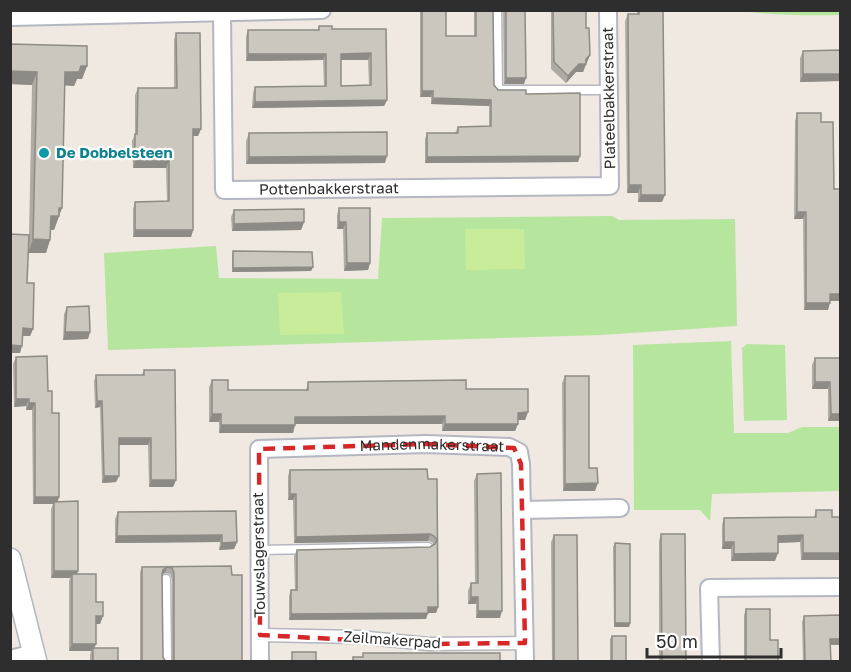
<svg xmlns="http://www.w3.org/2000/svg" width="851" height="672" font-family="'Golos Text',sans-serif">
<rect width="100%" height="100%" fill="#efe9e1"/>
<g fill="#b6e59e">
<path d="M840 10V15C807 16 773 15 739 11Z"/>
<polygon points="612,216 619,220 735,219 737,326 601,335 108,350 104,253 216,246 219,278 378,279 382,218"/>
<polygon points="731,341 734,433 788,433 802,427 840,427 840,491 712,494 710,521 700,510 634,510 633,345"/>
<polygon points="747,344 785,345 787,420 744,421 742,348"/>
</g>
<g fill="#c9ec9a">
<polygon points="465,229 524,229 525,269 466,270"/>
<polygon points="341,292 344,334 280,335 278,293"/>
</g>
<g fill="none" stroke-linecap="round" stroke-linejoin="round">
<defs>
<g id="service">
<polyline points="497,10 498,90 609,90"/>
<polyline points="259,550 428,547"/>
<polyline points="166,579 167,662"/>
</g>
<polyline id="pedestrian" points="260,635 358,637 429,644 525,643"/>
<g id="minor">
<path id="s1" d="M222 13 224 190 610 186 608 10"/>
<polyline points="10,17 322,10"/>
<polyline points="522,510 620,508"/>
<polyline points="10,659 34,653"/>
<path id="s2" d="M260 662 259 449 426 444 509 447 519 452 521 464 525 662"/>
<polyline points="711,662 709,588 840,587"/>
</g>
<polyline id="tertiary" points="10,559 36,662"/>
</defs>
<use href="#service" stroke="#b4b7c1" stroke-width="11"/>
<use href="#pedestrian" stroke="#b4b7c1" stroke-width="15"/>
<use href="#minor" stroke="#b4b7c1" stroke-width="20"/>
<use href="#tertiary" stroke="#b4b7c1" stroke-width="24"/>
<use href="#service" stroke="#fff" stroke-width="8"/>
<use href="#pedestrian" stroke="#fff" stroke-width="12"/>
<use href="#minor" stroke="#fff" stroke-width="16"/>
<use href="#tertiary" stroke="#fff" stroke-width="21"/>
</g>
<g fill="#afaba4" fill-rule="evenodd">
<polygon points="420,10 446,10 446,36 474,36 474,10 493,10 494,85 498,90 526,94 580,156 578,162 425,163 425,139 427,133 455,133 458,127 489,126 489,106 431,104 431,97 420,97"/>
<polygon points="503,10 525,10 524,84 504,84"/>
<polygon points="551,10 586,10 586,28 590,55 583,72 576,72 566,83 551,69"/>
<polygon points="637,10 663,10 662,202 638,202 638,193 627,193 625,21 628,14 637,14"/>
<path d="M319 26 332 29H386L387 100 384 106 252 108 253 93 255 87 324 86 323 60 246 61V37L248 30H318ZM341 60H368L369 85 341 86Z"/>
<polygon points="176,33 201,129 198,136 193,136 193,230 191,237 133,237 133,209 135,202 167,202 166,168 133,168 132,141 135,134 135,95 138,88 174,88 174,40"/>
<polygon points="10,44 87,66 82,79 77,79 74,86 64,85 59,216 54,230 51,230 50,240 46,253 28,253 27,283 33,329 30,336 22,336 20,353 10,353 10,234 29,235 32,85 10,84"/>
<polygon points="840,50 840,81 800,82 800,58 803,51"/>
<polygon points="797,113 821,122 834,189 839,301 830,301 828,310 804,310 803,219 794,219 795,121"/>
<polygon points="249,133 385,163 246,164 246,141"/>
<polygon points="339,208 370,263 368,270 344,271 343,229 337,229 337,215"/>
<polygon points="234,210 304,222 301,230 232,231 231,217"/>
<polygon points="233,251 313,267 311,271 232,272 232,255"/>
<polygon points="67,307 90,332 88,339 63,340 64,314"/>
<polygon points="16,357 48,391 52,413 59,497 57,502 78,571 77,574 96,602 103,616 100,624 96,624 96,644 94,648 118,662 90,662 90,655 91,651 69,651 69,582 70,578 51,578 51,509 53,504 33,504 32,410 26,410 26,406 14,407 13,364"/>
<polygon points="815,358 840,358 840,421 828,421 828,389 812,389 812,365"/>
<polygon points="144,370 176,480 173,487 149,487 148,445 119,445 119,476 116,482 102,483 100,407 95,408 94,381 96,375 142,375"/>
<polygon points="565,376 595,491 563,491 562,383"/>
<polygon points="212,380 228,390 306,390 308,382 466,389 528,412 525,420 518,420 518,424 515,431 442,431 442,424 295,424 293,433 219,433 219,422 209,422 209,387"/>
<polygon points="290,470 428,479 437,479 438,607 436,613 428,613 426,619 289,620 289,596 291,590 295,590 294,556 297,550 430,547 434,545 432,542 428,541 294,543 293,500 288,500 288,476"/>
<polygon points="477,474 500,618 476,618 476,604 468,604 468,591 471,583 475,583 474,481"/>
<polygon points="816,510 832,510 801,560 800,542 778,543 775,561 731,561 731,549 722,549 722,525 724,518 814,517"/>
<polygon points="236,511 237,542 234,549 219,550 220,542 115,543 115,519 118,512"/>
<polygon points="661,534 686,662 659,662 659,541"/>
<polygon points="554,535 578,662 552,662 551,542"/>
<polygon points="615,543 630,623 629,627 614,627 613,547"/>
<polygon points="231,566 242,662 172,661 172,579 170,574 165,573 162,575 163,657 166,662 140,662 140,572 142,567"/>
<polygon points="746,609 770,640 778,662 744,662 744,615"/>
<polygon points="804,616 830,645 831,662 803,662 802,622"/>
<polygon points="612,636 626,662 610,662 610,639"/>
</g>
<g fill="#8e8b86">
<polygon points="371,53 368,60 339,60 341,54"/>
<polygon points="248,54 326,54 323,60 246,61"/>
<polygon points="590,55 587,62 585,64 586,64 583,72 576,72 566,83 568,76 579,64"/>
<polygon points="81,66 87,66 82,79 77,79 74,86 60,85 65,72"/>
<polygon points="10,71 37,72 32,85 10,84"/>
<polygon points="803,74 840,74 840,81 800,82"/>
<polygon points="506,78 526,78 524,84 504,84"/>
<polygon points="422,91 433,91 431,97 420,97"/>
<polygon points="433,98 491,100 489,106 431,104"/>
<polygon points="387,100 384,106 252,108 255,102"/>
<polygon points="193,129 201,129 198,136 190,136"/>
<polygon points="387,156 385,163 246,164 249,157"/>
<polygon points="580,156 578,162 425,163 427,157"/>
<polygon points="135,161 169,161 166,168 133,168"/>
<polygon points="629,185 641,185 638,193 627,193"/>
<polygon points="641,195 665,195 662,202 638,202"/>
<polygon points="59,208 62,208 54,230 46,229 51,216"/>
<polygon points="797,212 806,212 803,219 794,219"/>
<polygon points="304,222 301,230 232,231 234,224"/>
<polygon points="339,222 346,222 343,229 337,229"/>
<polygon points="135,230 193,230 191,237 133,237"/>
<polygon points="33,239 50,240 46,253 28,253"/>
<polygon points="347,263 370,263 368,270 344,271"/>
<polygon points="313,267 311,271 232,272 233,268"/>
<polygon points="830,294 840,294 839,301 828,301"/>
<polygon points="806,303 830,303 828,310 804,310"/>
<polygon points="23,328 33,329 30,336 20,336"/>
<polygon points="65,332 90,332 88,339 63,340"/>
<polygon points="10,345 22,346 20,353 10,353"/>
<polygon points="815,382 830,382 828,389 812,389"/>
<polygon points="16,399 29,399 26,406 14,407"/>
<polygon points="97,401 102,401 100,407 95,408"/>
<polygon points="29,403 35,403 32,410 26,410"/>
<polygon points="528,412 525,420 516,420 518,413"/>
<polygon points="212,414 221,414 219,422 209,422"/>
<polygon points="831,414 840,414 840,421 828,421"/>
<polygon points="445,416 442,424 292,424 295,417"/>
<polygon points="445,424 518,424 515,431 442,431"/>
<polygon points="221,425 295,425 293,433 219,433"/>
<polygon points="119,438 151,438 148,445 116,445"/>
<polygon points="104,476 119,476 116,482 102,483"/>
<polygon points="151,480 176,480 173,487 149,487"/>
<polygon points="598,483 595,491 563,491 565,484"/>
<polygon points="290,494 296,494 293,500 288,500"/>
<polygon points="35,497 59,497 57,504 54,502 53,504 33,504"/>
<polygon points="430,534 428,541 294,543 296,537"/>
<polygon points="222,535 220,542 115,543 117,536"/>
<polygon points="803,535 800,542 775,543 778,536"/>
<polygon points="237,542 234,549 219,550 222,543"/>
<polygon points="724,542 734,542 731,549 722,549"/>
<polygon points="778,553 775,561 731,561 734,554"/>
<polygon points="803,553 840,553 840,560 801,560"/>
<polygon points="167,567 165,573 161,575 163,570"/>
<polygon points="54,571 78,571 75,578 72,574 70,578 51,578"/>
<polygon points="471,597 478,597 476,604 468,604"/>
<polygon points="438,607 436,613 428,613 426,619 289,620 291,614"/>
<polygon points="478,611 502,611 500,618 476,618"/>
<polygon points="96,616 103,616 100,624 93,624"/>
<polygon points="615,623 630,623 629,627 614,627"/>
<polygon points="830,639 840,639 840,645 828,645"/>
<polygon points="72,644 96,644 93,651 93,648 91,651 69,651"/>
</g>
<g fill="#cbc7bf" stroke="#8e8b86" stroke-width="1.5" fill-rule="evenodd">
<polygon points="422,10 446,10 446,36 476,36 476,10 493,10 494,85 498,90 526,90 526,94 580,93 580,156 427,157 427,133 458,133 458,127 491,126 491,100 433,98 433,91 422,91"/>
<polygon points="506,10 525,10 526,78 506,78"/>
<polygon points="553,10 586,10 586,28 589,28 590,55 586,59 586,64 579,64 568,76 554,62"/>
<polygon points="639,10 663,10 665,195 641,195 641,185 629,185 628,14 639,14"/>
<path d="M319 26H332V29H386L387 100 255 102V87L326 86V54H248V30H319ZM371 53V85L341 86V54Z"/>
<polygon points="176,33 200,33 201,129 193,129 193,230 135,230 135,202 169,201 169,161 135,161 135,134 137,134 138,88 177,88"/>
<polygon points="10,44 87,46 87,66 81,66 79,72 65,72 62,208 59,208 59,216 51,216 50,240 33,239 37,72 10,71"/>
<polygon points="840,50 840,74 803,74 803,51"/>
<polygon points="797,113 821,113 821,122 833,122 834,189 840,189 840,294 830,294 830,303 806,303 806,212 797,212"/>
<polygon points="387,132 387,156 249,157 249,133"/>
<polygon points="339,208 370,208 370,263 347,263 346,222 339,222"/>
<polygon points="304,209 304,222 234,224 234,210"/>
<polygon points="10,234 29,235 27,283 34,283 33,329 23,328 22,346 10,345"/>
<polygon points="233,251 312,252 313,267 233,268"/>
<polygon points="89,306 90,332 65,332 67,307"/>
<polygon points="47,356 48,391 52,391 52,413 59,413 59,497 35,497 35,403 29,403 29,399 16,399 16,357"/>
<polygon points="815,358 840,358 840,414 831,414 830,382 815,382"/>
<polygon points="144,370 175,370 176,480 151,480 151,438 119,438 119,476 104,476 102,401 97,401 96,375 144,375"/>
<polygon points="565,376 589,376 589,468 597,468 598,483 565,484"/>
<polygon points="212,380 228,380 228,390 308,390 308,382 466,380 466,389 528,389 528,412 518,413 518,424 445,424 445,416 331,417 295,417 295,425 221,425 221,414 212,414"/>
<polygon points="427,469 428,479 437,479 438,607 428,607 428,613 291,614 291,590 297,590 297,550 430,547 435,544 437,540 434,536 430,534 296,537 296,494 290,494 290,470"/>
<polygon points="501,473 502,611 478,611 478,597 471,597 471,583 478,583 477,474"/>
<polygon points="78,501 78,571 54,571 54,502"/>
<polygon points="816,510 832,510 832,517 840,517 840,553 803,553 803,535 778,536 778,553 734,554 734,542 724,542 724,518 816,517"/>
<polygon points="236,511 237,542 222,543 222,535 117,536 118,512"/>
<polygon points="661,534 685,534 686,662 662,662"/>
<polygon points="554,535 577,535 578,662 554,662"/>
<polygon points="615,543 630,544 630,623 615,623"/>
<polygon points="231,566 232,575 242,575 242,662 169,662 174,660 174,573 172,568 167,567 163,570 162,574 163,657 166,662 142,662 142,567"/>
<polygon points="72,574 96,574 96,602 103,602 103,616 96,616 96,644 72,644"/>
<polygon points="746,609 770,609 770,640 778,640 778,662 746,662"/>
<polygon points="840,615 840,639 830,639 831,662 805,662 804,616"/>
<rect x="612" y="636" width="14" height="26"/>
<rect x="93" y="648" width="25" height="14"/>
<rect x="292" y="652" width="24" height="10"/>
<polygon points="363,653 500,653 500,662 353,662 353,657 363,657"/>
</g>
<path fill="none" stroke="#d62828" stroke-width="4.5" stroke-dasharray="12 8" stroke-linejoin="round" d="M426 444 514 448 521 464 525 643 429 644 260 635 259 449Z"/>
<circle fill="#0f9aa8" stroke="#fff" stroke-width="2" cx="44" cy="153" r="6"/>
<g text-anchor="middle" stroke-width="4.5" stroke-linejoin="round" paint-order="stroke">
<g font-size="15" fill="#2e2e2e" stroke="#fff">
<text transform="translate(609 98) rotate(-91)" y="5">Plateelbakkerstraat</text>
<text dy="5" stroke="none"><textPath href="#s1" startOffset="282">Pottenbakkerstraat</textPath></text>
<text dy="5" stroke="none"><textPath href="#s2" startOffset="386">Mandenmakerstraat</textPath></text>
<text transform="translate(259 555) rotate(-91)" y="5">Touwslagerstraat</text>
<text transform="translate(392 640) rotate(4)" y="5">Zeilmakerpad</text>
</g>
<g font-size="15" font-weight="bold" fill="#0d838f" stroke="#fff" text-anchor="start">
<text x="56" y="158">De Dobbelsteen</text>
</g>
</g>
<rect width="851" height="672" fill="none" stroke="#2e2e2e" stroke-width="24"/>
<path d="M647 648v9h134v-9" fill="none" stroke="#2e2e2e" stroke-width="3"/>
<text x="656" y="648" font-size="18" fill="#2e2e2e" stroke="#ffffff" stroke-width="4.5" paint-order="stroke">50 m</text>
</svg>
